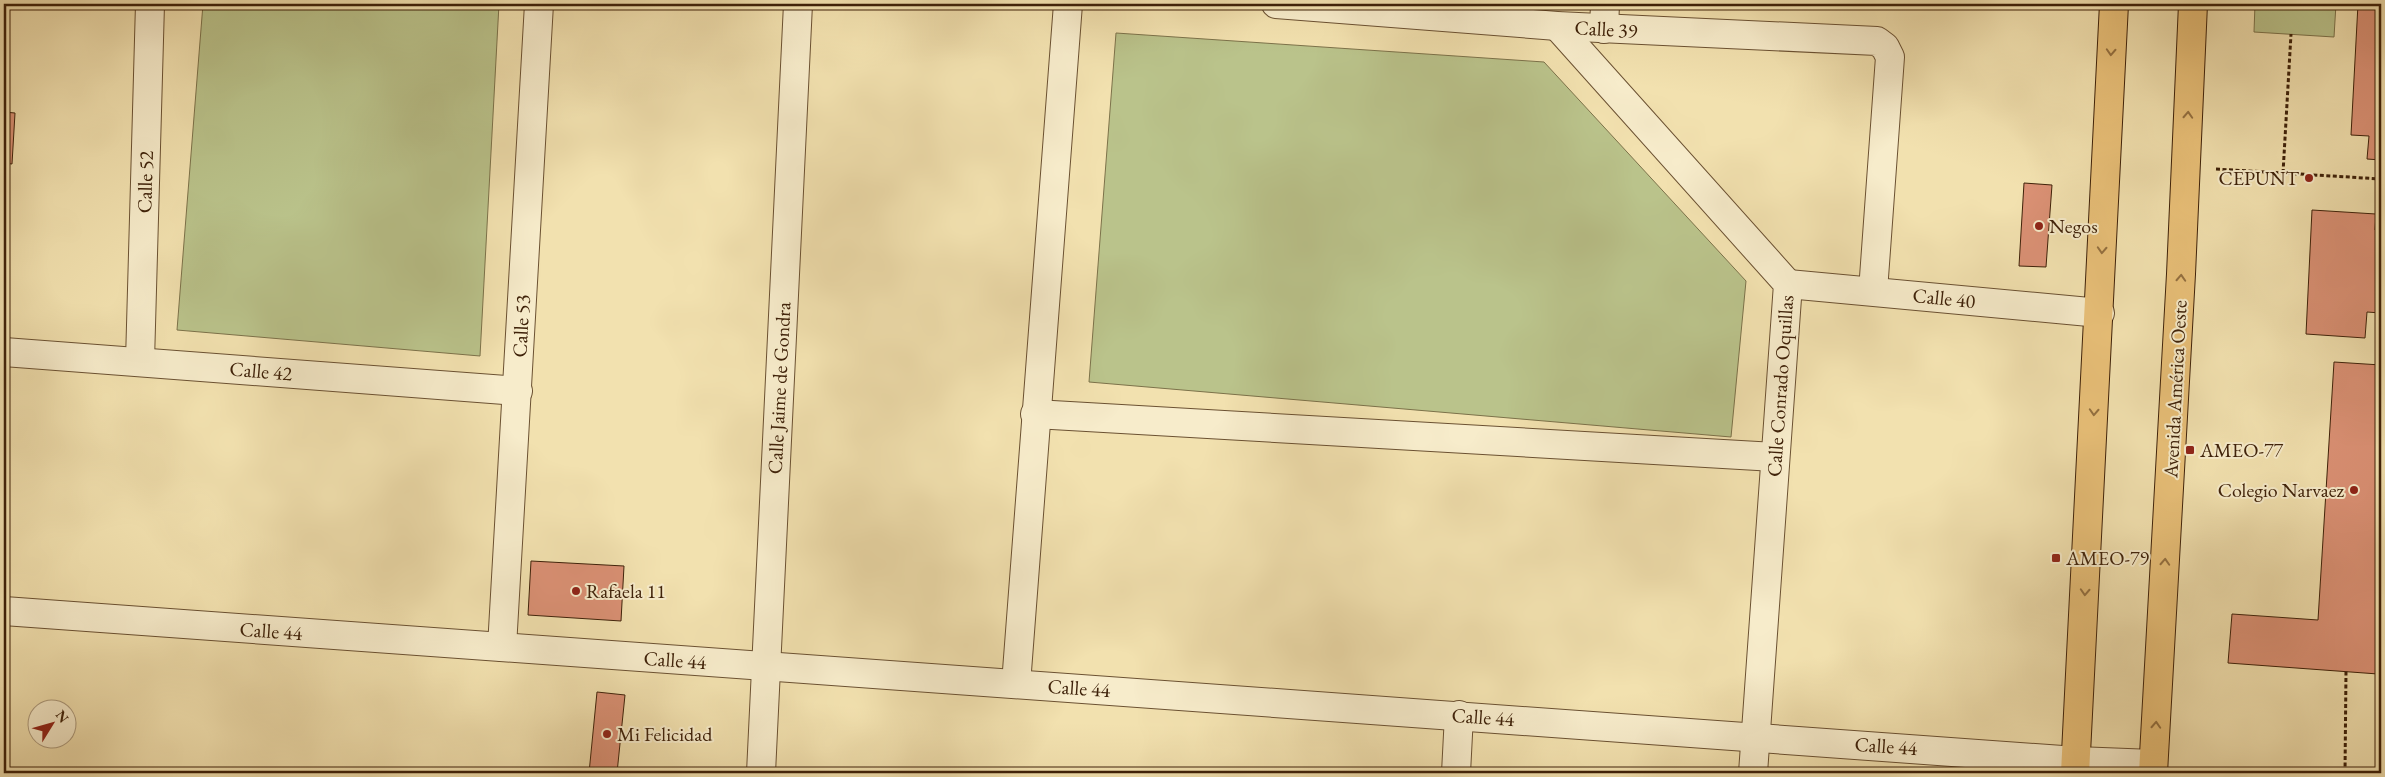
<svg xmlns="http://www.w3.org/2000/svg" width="2385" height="777" font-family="'EB Garamond',serif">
<rect width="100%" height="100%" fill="#f2e1af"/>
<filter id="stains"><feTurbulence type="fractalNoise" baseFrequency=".004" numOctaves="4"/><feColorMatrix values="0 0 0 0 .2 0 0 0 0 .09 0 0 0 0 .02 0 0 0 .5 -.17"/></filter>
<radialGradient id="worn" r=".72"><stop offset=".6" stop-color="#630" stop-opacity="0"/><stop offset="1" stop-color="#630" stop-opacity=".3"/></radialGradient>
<g fill="#bac38b" stroke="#7c724a">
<polygon points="203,4 499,4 480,356 177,330"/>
<polygon points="2255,4 2336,4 2334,37 2254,32"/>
<polygon points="1116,33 1544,62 1746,281 1731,437 1089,382"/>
</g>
<g fill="#db9175" stroke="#3e2109">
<polygon points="2358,4 2381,4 2381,160 2367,159 2369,136 2351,135"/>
<polygon points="4,112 15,113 12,164 4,163"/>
<polygon points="2024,183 2052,185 2046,267 2019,266"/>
<polygon points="2312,210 2376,214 2375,230 2381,230 2381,313 2367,312 2365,338 2306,334"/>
<polygon points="2334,362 2381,365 2381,628 2378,674 2228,663 2232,614 2318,620"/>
<polygon points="531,561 624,566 621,621 528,615"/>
<polygon points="597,692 625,695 617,773 589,773"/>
</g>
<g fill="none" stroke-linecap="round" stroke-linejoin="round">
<defs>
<g id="street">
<polyline points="1276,4 1557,26 1877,41 1885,47 1890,57 1873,291"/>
<polyline points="1557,26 1788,284 1753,773"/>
<polyline points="1604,29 1605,4"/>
<polyline points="1788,284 2100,313"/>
<polyline points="4,352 518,391"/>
<polyline points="140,361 150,4"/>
<polyline points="1035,414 1775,457"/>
<polyline points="4,611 2076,761 2153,764"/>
<polyline points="502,647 539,4"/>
<polyline points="1016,684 1068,4"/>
<polyline points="761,773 798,4"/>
<polyline points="1456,773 1459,715"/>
</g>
<g id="primary">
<polyline points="2075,773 2114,4"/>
<polyline points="2153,773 2181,274 2193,4"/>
</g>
</defs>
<use href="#street" stroke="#6b5132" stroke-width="30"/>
<use href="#primary" stroke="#3e2109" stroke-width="30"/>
<g stroke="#3e2109" stroke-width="3" stroke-dasharray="4 2.5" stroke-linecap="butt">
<polyline points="2216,169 2381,179"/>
<polyline points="2283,173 2291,34"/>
<polyline points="2345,773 2346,671"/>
</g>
<use href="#street" stroke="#f7eccb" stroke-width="28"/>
<use href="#primary" stroke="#e9c078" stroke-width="28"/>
</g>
<defs><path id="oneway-chevron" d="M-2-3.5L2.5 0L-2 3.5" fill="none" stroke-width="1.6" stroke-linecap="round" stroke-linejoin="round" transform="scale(1.25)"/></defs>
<g stroke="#947040">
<use href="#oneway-chevron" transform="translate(2111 52) rotate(93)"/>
<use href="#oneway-chevron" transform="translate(2188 115) rotate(-87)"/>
<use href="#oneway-chevron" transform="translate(2102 250) rotate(93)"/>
<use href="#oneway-chevron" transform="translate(2181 278) rotate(-87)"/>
<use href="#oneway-chevron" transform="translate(2094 412) rotate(93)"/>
<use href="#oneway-chevron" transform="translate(2165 562) rotate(-87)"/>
<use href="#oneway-chevron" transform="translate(2085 592) rotate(93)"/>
<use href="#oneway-chevron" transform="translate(2156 725) rotate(-87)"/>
</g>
<g fill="#8f2418" stroke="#f7eccb" stroke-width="2">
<circle cx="2309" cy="178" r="5"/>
<circle cx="2039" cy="226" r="5"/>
<rect x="2185" y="445" width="10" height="10" rx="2.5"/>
<circle cx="2354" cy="490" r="5"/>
<rect x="2051" y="553" width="10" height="10" rx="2.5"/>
<circle cx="576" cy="591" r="5"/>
<circle cx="607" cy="734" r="5"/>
</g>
<g text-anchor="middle" stroke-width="4" stroke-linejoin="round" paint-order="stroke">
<g font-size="20" fill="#3e2109" stroke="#f7eccb">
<text transform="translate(1606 29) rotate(3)" y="7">Calle 39</text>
<text transform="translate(145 182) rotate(-88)" y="7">Calle 52</text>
<text transform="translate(1944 298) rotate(6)" y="7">Calle 40</text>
<text transform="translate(521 326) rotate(-87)" y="7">Calle 53</text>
<text transform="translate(261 371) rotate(5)" y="7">Calle 42</text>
<text transform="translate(1780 386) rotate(-86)" y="7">Calle Conrado Oquillas</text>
<text transform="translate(779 388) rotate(-87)" y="7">Calle Jaime de Gondra</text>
<text transform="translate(2175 389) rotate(-87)" y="7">Avenida América Oeste</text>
<text transform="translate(271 631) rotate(4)" y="7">Calle 44</text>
<text transform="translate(675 660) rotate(4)" y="7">Calle 44</text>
<text transform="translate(1079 688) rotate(4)" y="7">Calle 44</text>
<text transform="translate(1483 717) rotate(4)" y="7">Calle 44</text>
<text transform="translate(1886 746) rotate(4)" y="7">Calle 44</text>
</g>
<g font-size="20" fill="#3e2109" stroke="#f7eccb" text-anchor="start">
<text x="2299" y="185" text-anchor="end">CEPUNT</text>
<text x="2049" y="233">Negos</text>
<text x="2200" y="457">AMEO-77</text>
<text x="2344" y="497" text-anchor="end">Colegio Narvaez</text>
<text x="2066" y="565">AMEO-79</text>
<text x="586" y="598">Rafaela 11</text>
<text x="617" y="741">Mi Felicidad</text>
</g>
</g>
<rect width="2385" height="777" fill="none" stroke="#f2e1af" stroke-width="20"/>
<rect x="5" y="5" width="2375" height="767" fill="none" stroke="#3e2109" stroke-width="2.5"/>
<rect x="10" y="10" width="2365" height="757" fill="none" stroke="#3e2109"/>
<g transform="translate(52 724) rotate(53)"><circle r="24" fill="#f7eccb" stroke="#ad9b7d"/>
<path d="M0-4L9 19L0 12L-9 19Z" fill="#8f2418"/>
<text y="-8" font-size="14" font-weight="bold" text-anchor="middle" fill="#3e2109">N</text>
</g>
<rect width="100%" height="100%" filter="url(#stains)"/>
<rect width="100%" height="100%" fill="url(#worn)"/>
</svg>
